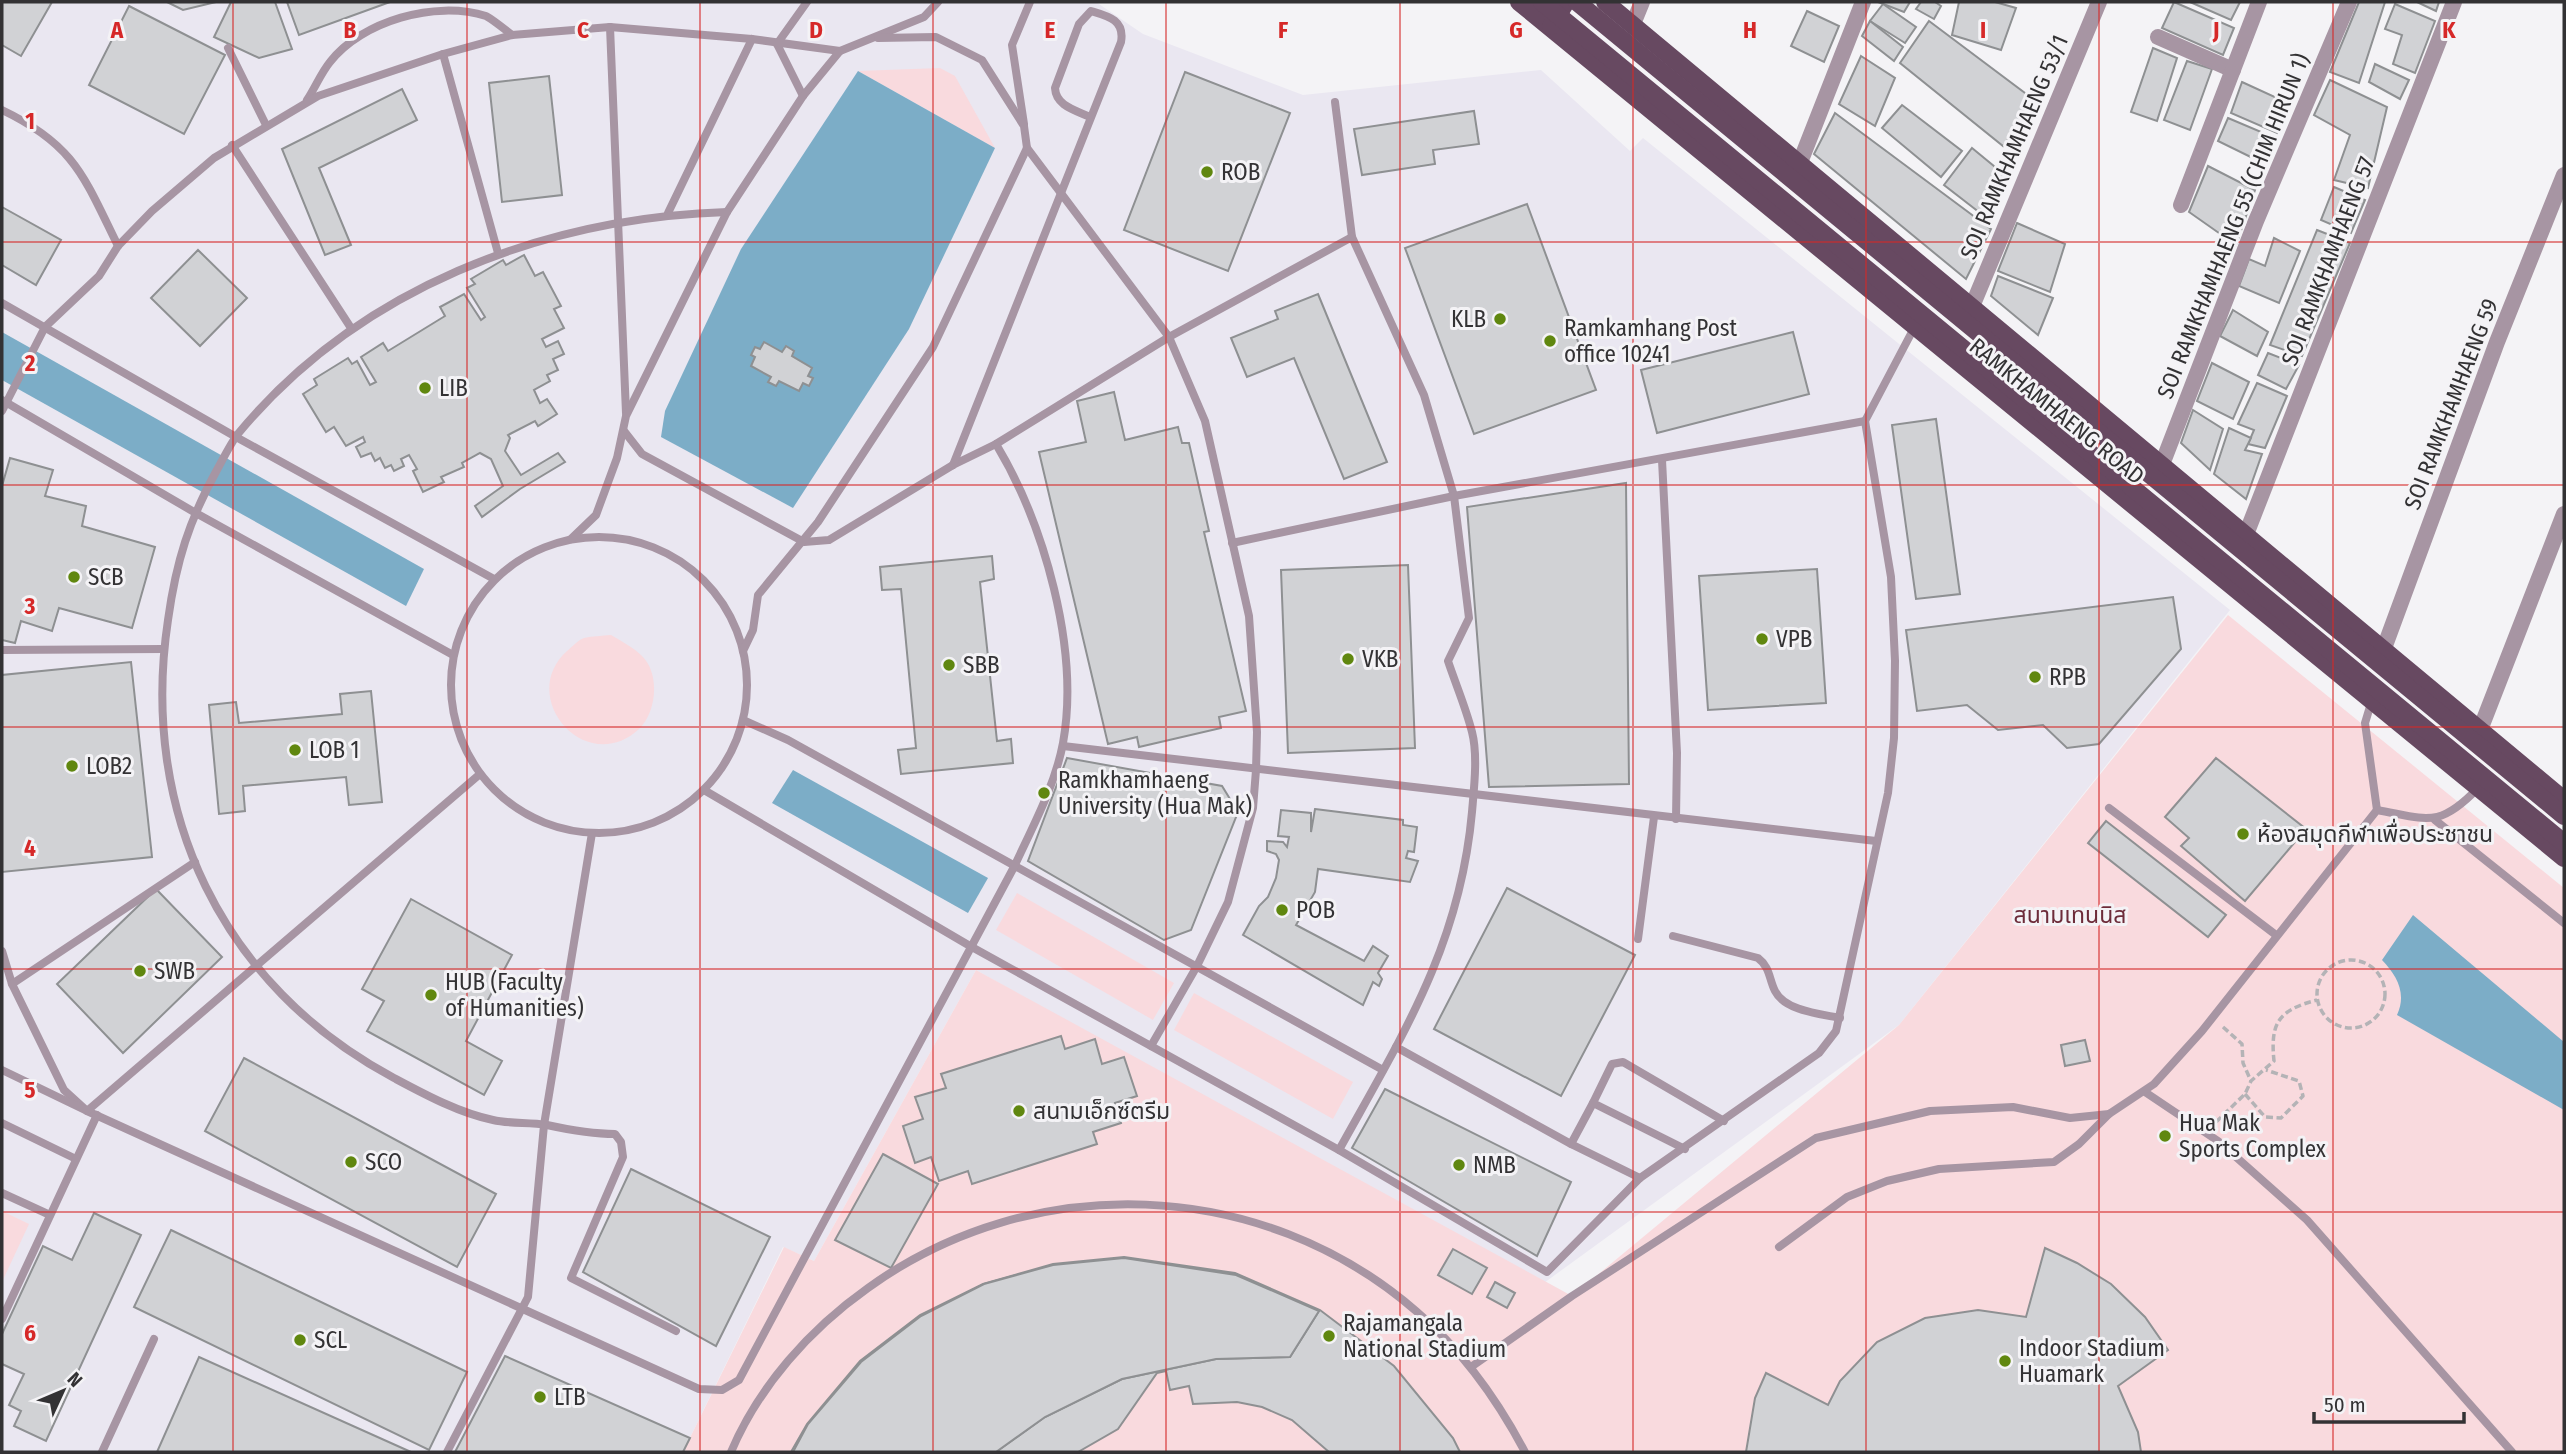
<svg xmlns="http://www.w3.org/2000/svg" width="2566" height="1454" font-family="'Fira Sans Condensed','Noto Sans Thai',sans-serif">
<rect width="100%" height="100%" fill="#f4f3f6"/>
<polygon fill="#eae7f1" points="2,2 1096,2 1143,34 1303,95 1541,70 1630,151 1643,138 2230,610 1899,1025 1537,1288 976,970 814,1261 783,1247 683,1452 2,1452"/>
<g fill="#f9dade">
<polygon points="940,68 955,76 995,148 858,71"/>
<polygon points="2228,615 2564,888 2564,1452 683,1452 784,1247 814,1261 976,970 1572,1296 1899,1025"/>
<path d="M611 635C621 641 633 647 642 656 660 673 657 712 639 729 586 778 516 697 567 651 572 647 578 640 584 638 592 636 602 636 611 635Z"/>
<polygon points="1017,893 1174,983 1153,1020 996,930"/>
<polygon points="1194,993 1353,1082 1333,1119 1174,1030"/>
<polygon points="2,1211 29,1224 2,1282"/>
</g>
<g fill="#7cadc7">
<polygon points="858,71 995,148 909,329 793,508 661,437 665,411 741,249"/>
<polygon points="2,332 424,569 406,606 2,380"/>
<polygon points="793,770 988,878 968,913 772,803"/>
<path d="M2413 915 2564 1042V1110L2397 1015C2407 993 2397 976 2382 960Z"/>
</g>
<g fill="#d1d2d5" stroke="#8e9092" stroke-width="2">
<polygon points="2,2 52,2 21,56 2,45"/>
<polygon points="167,2 216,2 183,10"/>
<polygon points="231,2 275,2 292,49 259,58 214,37"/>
<polygon points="287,2 390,2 299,35"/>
<polygon points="1878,2 1910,2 1904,12"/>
<polygon points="1921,2 1935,2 1941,6 1934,19 1916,9"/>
<polygon points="1959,2 1995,2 2016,8 2001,50 1952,35"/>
<polygon points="2174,2 2234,28 2223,55 2162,28"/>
<polygon points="2190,2 2240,2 2231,20"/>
<polygon points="2359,2 2385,2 2359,83 2330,72"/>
<polygon points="2417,2 2439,2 2436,11"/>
<polygon points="1883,4 1916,27 1905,43 1870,21"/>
<polygon points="2395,4 2435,21 2415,73 2393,64 2402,35 2385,29"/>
<polygon points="129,6 225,55 184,134 89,85"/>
<polygon points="1807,11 1839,26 1824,62 1791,46"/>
<polygon points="1870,21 1903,47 1894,61 1862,36"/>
<polygon points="1929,21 2037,102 2003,146 1900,63"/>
<polygon points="2153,48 2177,58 2157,121 2131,112"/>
<polygon points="1861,56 1895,78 1875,126 1839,104"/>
<polygon points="2187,61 2212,69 2190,130 2164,120"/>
<polygon points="2375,64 2409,80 2400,99 2369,82"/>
<polygon points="1185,72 1290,113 1228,271 1124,230"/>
<polygon points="549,76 562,195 502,202 489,83"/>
<polygon points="2330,80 2387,107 2368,188 2334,180 2350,135 2314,115"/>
<polygon points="2242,82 2288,103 2277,133 2231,113"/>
<polygon points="402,89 417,120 319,168 351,245 325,255 282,149"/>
<polygon points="1902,105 1962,151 1941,177 1882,128"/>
<polygon points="1474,111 1479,144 1433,150 1435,164 1362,175 1354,129"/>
<polygon points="1835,113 1991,229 1966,279 1814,154"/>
<polygon points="2228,118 2273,137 2263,163 2218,141"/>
<polygon points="1972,148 2006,176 1992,197 2000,200 1984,216 1944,185"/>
<polygon points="2208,166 2255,190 2236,245 2189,212"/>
<polygon points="2334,187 2365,200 2351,233 2321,220"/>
<polygon points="1527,204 1596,390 1474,434 1405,248"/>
<polygon points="2,207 61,240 36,285 2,265"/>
<polygon points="2017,223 2065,244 2050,292 1998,271"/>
<polygon points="2317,230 2350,243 2302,356 2270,345"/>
<polygon points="2274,238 2300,251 2279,303 2239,286 2249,259 2265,266"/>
<polygon points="198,250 247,298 200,346 151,298"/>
<polygon points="524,255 535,276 543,272 561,306 554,309 564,328 542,339 546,347 558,341 564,354 553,359 558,370 547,375 550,381 534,390 540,403 547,399 557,414 538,426 535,421 508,435 510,438 505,451 521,475 558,453 565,462 520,489 482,517 475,506 503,486 491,459 480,453 462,463 464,467 441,477 444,482 423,492 413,471 417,469 409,455 401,459 404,466 394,471 391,465 385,468 380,458 375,461 371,453 361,457 356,447 365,442 363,437 346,446 334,427 326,432 303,394 317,385 314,379 348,358 352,364 357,361 370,385 376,382 361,357 383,343 388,351 445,316 440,307 464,294 481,320 485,317 467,288 475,284 471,279 503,260 506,265"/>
<polygon points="1998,276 2053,298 2038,335 1991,296"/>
<polygon points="1318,294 1387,462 1344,479 1294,358 1247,377 1231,338 1278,319 1275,311"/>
<polygon points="2233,310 2268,332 2257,356 2220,336"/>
<polygon points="1793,332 1809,394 1657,433 1641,370"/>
<polygon points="764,342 782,352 786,346 794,351 792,356 812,368 808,376 813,378 809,386 803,383 799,391 779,381 776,386 768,382 771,377 751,366 755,357 751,355 755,347 760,349"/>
<polygon points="2268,353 2299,365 2286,389 2258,375"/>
<polygon points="2212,363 2249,382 2233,419 2197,401"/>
<polygon points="2257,383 2287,396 2265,448 2248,444 2254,430 2238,424"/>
<polygon points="1114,392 1125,440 1178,427 1182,443 1189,443 1209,531 1204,532 1246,711 1219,717 1221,728 1139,747 1137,737 1108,744 1039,452 1086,442 1077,401"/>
<polygon points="2193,410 2223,429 2210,470 2181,443"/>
<polygon points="1936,419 1960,594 1916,599 1892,425"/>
<polygon points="2229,428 2251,438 2245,450 2262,454 2246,499 2214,474"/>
<polygon points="10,458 53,470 45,496 86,506 82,526 155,547 132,628 59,608 52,631 21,621 15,643 2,640 2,486"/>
<polygon points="1626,483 1629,784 1489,787 1467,507"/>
<polygon points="992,556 994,579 980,582 997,741 1011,739 1013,763 901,774 898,750 916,748 901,589 882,590 880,567"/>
<polygon points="1408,565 1415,748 1288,753 1281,570"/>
<polygon points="1817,569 1826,703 1708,710 1699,576"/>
<polygon points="2173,597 2181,649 2099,744 2067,748 2043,725 1998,730 1967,705 1917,711 1906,630"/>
<polygon points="131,662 152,857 2,872 2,675"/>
<polygon points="371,691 382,802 349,805 346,777 243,786 245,811 219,814 209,705 236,702 239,723 342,714 340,694"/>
<polygon points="1067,758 1222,786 1238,812 1191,930 1164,940 1028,861"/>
<polygon points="2216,758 2306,829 2245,901 2181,846 2189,838 2165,817"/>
<polygon points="1315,809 1403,820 1403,825 1417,827 1414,852 1408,851 1406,858 1418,861 1410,882 1318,869 1315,892 1296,925 1364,961 1373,946 1388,956 1378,973 1382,979 1379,986 1373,982 1363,1005 1243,935 1259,906 1268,897 1276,878 1279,860 1276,854 1267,851 1267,841 1283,842 1287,847 1289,837 1278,836 1281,810 1311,813 1311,832"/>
<polygon points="2106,821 2226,915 2208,937 2088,843"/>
<polygon points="1507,888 1635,955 1561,1096 1434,1029"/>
<polygon points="156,889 222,957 123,1053 57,984"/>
<polygon points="411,899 512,955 466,1041 502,1061 484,1095 367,1031 384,1001 362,989"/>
<polygon points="1061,1036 1065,1049 1095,1039 1102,1064 1124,1057 1137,1096 1115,1103 1121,1123 1093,1132 1097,1144 972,1184 968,1171 939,1181 931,1157 915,1163 903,1126 923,1119 915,1097 946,1088 941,1074"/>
<polygon points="2085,1040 2090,1061 2065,1066 2061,1045"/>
<polygon points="244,1058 496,1194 457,1267 205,1131"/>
<polygon points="1385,1089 1571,1182 1537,1256 1352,1148"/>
<polygon points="883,1154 938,1184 891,1268 835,1240"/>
<polygon points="631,1169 770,1237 716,1346 583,1272"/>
<polygon points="94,1213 141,1235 46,1441 14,1426 21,1411 9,1405 24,1374 2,1364 2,1334 43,1246 72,1260"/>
<polygon points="171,1230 467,1372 429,1450 134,1307"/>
<polygon points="2045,1248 2077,1263 2111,1284 2145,1317 2168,1350 2118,1386 2138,1432 2141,1452 1746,1452 1755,1398 1766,1373 1828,1405 1840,1381 1877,1342 1925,1318 1978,1310 2026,1317"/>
<polygon points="1453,1249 1487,1268 1472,1294 1438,1275"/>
<polygon points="1124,1257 1235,1273 1320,1310 1394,1366 1453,1438 1460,1452 1329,1452 1292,1420 1262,1407 1237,1402 1193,1404 1189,1386 1170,1390 1166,1371 1157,1373 1118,1429 1078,1452 996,1452 1045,1417 1122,1379 1216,1359 1290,1357 1319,1311 1236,1275 1124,1258 1053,1265 984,1284 921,1316 861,1362 808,1424 791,1452 807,1424 860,1361 920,1315 983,1284 1053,1264"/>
<polygon points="1124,1258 1236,1275 1319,1311 1290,1357 1216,1359 1122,1379 1045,1417 996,1452 793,1452 808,1424 861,1362 921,1316 984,1284 1053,1265"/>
<polygon points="1495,1282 1515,1293 1507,1308 1487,1297"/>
<polygon points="505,1356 690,1438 683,1452 455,1452"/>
<polygon points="199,1357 411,1452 157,1452"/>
</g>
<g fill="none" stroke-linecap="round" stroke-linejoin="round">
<g stroke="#b4b3b6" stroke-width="3.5" stroke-dasharray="7 3.5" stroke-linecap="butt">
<circle cx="2351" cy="994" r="34"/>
<polyline points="2223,1027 2242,1044 2243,1063 2251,1081"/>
<polyline points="2245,1094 2265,1117 2281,1118 2303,1096 2299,1081 2266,1070"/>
<path d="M2216 1122 2245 1094 2251 1081 2274 1061C2270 1022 2279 1010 2317 1000"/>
</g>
<g stroke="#a795a3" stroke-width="8">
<polyline points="610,27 626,413"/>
<polyline points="777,44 803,96"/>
<polyline points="777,44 807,2"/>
<polyline points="228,48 266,125"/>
<polyline points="443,54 498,253"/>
<path d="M307 100C315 88 321 73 330 62 362 21 435 0 486 16 495 21 504 29 512 35"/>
<polyline points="1335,102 1352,237"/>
<path d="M2 110C75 145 84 177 118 246"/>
<polyline points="1024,124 1012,45 1030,2"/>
<polyline points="232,145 351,328"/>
<polyline points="1027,148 1169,337 1205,421 1249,616 1257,732 1256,770 1253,808 1228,902 1197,966 1151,1046"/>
<polyline points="668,213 752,39"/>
<polyline points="2,303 236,437 494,579"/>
<polyline points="2,400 194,512 453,655"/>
<polyline points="2,411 45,327 99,276 118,246 152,211 214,158 318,96 443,54 512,35 610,27 752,39 840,51"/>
<polyline points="1865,421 1914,328"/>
<path d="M624 431 642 454 804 542 829 540 953 465 996 444 1169 337 1352 237 1424 395 1454 496 1469 618 1448 661C1456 685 1466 708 1472 732 1478 755 1474 788 1472 812 1460 946 1402 1036 1339 1150"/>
<polyline points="1662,460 1677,753 1676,819"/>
<path d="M953 465 1121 42C1125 20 1108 16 1091 11L1079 24 1055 88C1056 106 1075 110 1090 117"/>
<circle cx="599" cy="685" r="148"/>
<polyline points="571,539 596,515 617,458 626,416 727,212 803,96 840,51 924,17 938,2"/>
<polyline points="2,650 163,649"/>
<polyline points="743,651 753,630 758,595 818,522 933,347 1027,148 1024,126 982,60 936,37 878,38"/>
<polyline points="2372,700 2365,723 2377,810"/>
<polyline points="743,720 788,740 1383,1070"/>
<polyline points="1063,746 1876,841"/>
<polyline points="704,790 970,946 1339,1150 1547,1272 1640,1178 1819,1053 1836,1031 1888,793 1894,738 1895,661 1891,577 1865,421 1454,496 1232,543"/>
<polyline points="2109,808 2276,935"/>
<polyline points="2435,820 2564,923"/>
<path d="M1673 936 1758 958C1770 967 1769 979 1775 991 1785 1011 1821 1014 1840 1018"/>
<polyline points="1638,939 1654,817"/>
<path d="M2 951 12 984 64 1090 87 1111 699 1389 722 1390 739 1380 1014 867C1032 828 1055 786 1063 743 1080 649 1044 524 996 444"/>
<polyline points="12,984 195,862"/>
<polyline points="1396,1047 1571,1144 1640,1178"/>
<polyline points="2,1070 87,1111 480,774"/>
<polyline points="2145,1092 2218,1141 2307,1220 2512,1452"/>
<polyline points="2,1123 76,1159"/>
<polyline points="1571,1144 1593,1103"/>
<polyline points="1685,1149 1593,1103 1612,1064 1623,1062 1724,1121"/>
<polyline points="2,1193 50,1215"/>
<polyline points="1779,1247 1847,1197 1887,1181 1939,1169 2054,1162 2079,1144 2109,1114"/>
<polyline points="2,1319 97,1115"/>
<path d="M676 1331 571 1278 623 1157 621 1142 615 1134C591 1134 570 1130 547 1125 529 1122 510 1124 493 1120 459 1113 424 1094 394 1078 222 986 139 812 168 620 176 562 189 520 218 468 224 457 230 445 237 435 357 289 542 218 727 212"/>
<path d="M1471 1367 1572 1296 1816 1138 1930 1111 2013 1107 2070 1118 2109 1114 2154 1084 2202 1031 2377 810C2427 819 2439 829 2478 788"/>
<polyline points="102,1452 154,1339"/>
<polyline points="447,1452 528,1297 544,1125 592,833"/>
<path d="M731 1452C759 1386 810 1329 868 1288 1032 1169 1262 1177 1416 1311 1462 1350 1497 1399 1525 1452"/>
</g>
<g stroke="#a795a3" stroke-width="16">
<polyline points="1633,24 1642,2"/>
<polyline points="2158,37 2233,70"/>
<polyline points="1799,165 1863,2"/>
<polyline points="2181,205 2259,2"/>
<polyline points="1971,309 2099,2"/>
<polyline points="2161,467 2256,221 2349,2"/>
<polyline points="2245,537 2454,2"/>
<polyline points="2383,651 2497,342 2564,175"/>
<polyline points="2480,730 2564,514"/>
</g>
<g stroke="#674961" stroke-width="18">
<polyline points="1519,2 2564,858"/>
<polyline points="1605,2 2564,800"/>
<polyline points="1551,26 1566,2"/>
</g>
<g stroke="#674961" stroke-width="18">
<polyline points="1542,2 2564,843"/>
<polyline points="1577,2 2564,816"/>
</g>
</g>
<path fill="none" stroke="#d62828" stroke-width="2" stroke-opacity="0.55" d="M233 2V1452M467 2V1452M700 2V1452M933 2V1452M1166 2V1452M1400 2V1452M1633 2V1452M1866 2V1452M2099 2V1452M2333 2V1452M2 242H2564M2 485H2564M2 727H2564M2 969H2564M2 1212H2564"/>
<g fill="#60870f" stroke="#f4f3f6" stroke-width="2.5">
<circle cx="1207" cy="172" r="7"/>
<circle cx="1500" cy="319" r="7"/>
<circle cx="1550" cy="341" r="7"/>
<circle cx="425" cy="388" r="7"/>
<circle cx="74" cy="577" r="7"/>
<circle cx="1762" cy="639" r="7"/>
<circle cx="1348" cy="659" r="7"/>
<circle cx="949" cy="665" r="7"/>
<circle cx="2035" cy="677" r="7"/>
<circle cx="295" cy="750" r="7"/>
<circle cx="72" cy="766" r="7"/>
<circle cx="1044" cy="793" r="7"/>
<circle cx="2243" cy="834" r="7"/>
<circle cx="1282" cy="910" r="7"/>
<circle cx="140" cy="971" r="7"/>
<circle cx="431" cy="995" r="7"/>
<circle cx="1019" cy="1111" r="7"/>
<circle cx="2165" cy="1136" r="7"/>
<circle cx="351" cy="1162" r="7"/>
<circle cx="1459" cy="1165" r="7"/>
<circle cx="1329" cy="1336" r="7"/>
<circle cx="300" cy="1340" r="7"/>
<circle cx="2005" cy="1361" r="7"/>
<circle cx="540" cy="1397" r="7"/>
</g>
<g text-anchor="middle" stroke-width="6" stroke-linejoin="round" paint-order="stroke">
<g font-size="23" fill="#333234" stroke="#f4f3f6">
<text transform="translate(2014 147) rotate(-67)" y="8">SOI RAMKHAMHAENG 53/1</text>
<text transform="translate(2233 226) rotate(-68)" y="8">SOI RAMKHAMHAENG 55 (CHIM HIRUN 1)</text>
<text transform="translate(2328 261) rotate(-69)" y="8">SOI RAMKHAMHAENG 57</text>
<text transform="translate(2451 404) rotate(-69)" y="8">SOI RAMKHAMHAENG 59</text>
<text transform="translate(2057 411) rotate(39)" y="8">RAMKHAMHAENG ROAD</text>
</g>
<g font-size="23" fill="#333234" stroke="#f4f3f6" text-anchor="start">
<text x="1221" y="180">ROB</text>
<text x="1486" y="327" text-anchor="end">KLB</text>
<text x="1564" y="336">Ramkamhang Post<tspan x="1564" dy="26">office 10241</tspan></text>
<text x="439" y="396">LIB</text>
<text x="88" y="585">SCB</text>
<text x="1776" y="647">VPB</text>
<text x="1362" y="667">VKB</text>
<text x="963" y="673">SBB</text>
<text x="2049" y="685">RPB</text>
<text x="309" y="758">LOB 1</text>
<text x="86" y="774">LOB2</text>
<text x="1058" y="788">Ramkhamhaeng<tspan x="1058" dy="26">University (Hua Mak)</tspan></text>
<text x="2257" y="842">ห้องสมุดกีฬาเพื่อประชาชน</text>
<text x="1296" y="918">POB</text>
<text x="154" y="979">SWB</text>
<text x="445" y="990">HUB (Faculty<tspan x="445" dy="26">of Humanities)</tspan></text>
<text x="1033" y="1119">สนามเอ็กซ์ตรีม</text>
<text x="2179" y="1131">Hua Mak<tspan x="2179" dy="26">Sports Complex</tspan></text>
<text x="365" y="1170">SCO</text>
<text x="1473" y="1173">NMB</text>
<text x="1343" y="1331">Rajamangala<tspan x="1343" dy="26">National Stadium</tspan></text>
<text x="314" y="1348">SCL</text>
<text x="2019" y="1356">Indoor Stadium<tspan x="2019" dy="26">Huamark</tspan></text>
<text x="554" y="1405">LTB</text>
</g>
<g font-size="23" fill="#6d2c3a" stroke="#f4f3f6">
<text x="2070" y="923">สนามเทนนิส</text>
</g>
</g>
<g font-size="23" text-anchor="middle" font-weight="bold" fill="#d62828" stroke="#f4f3f6" stroke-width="6" stroke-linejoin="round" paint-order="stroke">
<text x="117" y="38">A</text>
<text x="350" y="38">B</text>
<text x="583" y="38">C</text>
<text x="816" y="38">D</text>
<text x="1050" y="38">E</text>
<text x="1283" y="38">F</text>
<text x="1516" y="38">G</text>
<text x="1750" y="38">H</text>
<text x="1983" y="38">I</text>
<text x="2216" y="38">J</text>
<text x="2449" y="38">K</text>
<text x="30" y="129">1</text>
<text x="30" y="371">2</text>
<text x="30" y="614">3</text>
<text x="30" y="856">4</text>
<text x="30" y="1098">5</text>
<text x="30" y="1341">6</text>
</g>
<rect width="2566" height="1454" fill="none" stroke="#333234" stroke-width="7"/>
<g transform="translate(63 1391) rotate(46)" stroke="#f4f3f6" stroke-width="5" paint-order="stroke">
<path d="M0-5L12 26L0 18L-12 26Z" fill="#333234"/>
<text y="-10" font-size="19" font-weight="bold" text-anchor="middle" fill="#333234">N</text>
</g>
<path d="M2314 1412v10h150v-10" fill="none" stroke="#333234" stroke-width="3.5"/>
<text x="2324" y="1412" font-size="21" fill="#333234" stroke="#f4f3f6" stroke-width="5" paint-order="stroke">50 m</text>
</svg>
